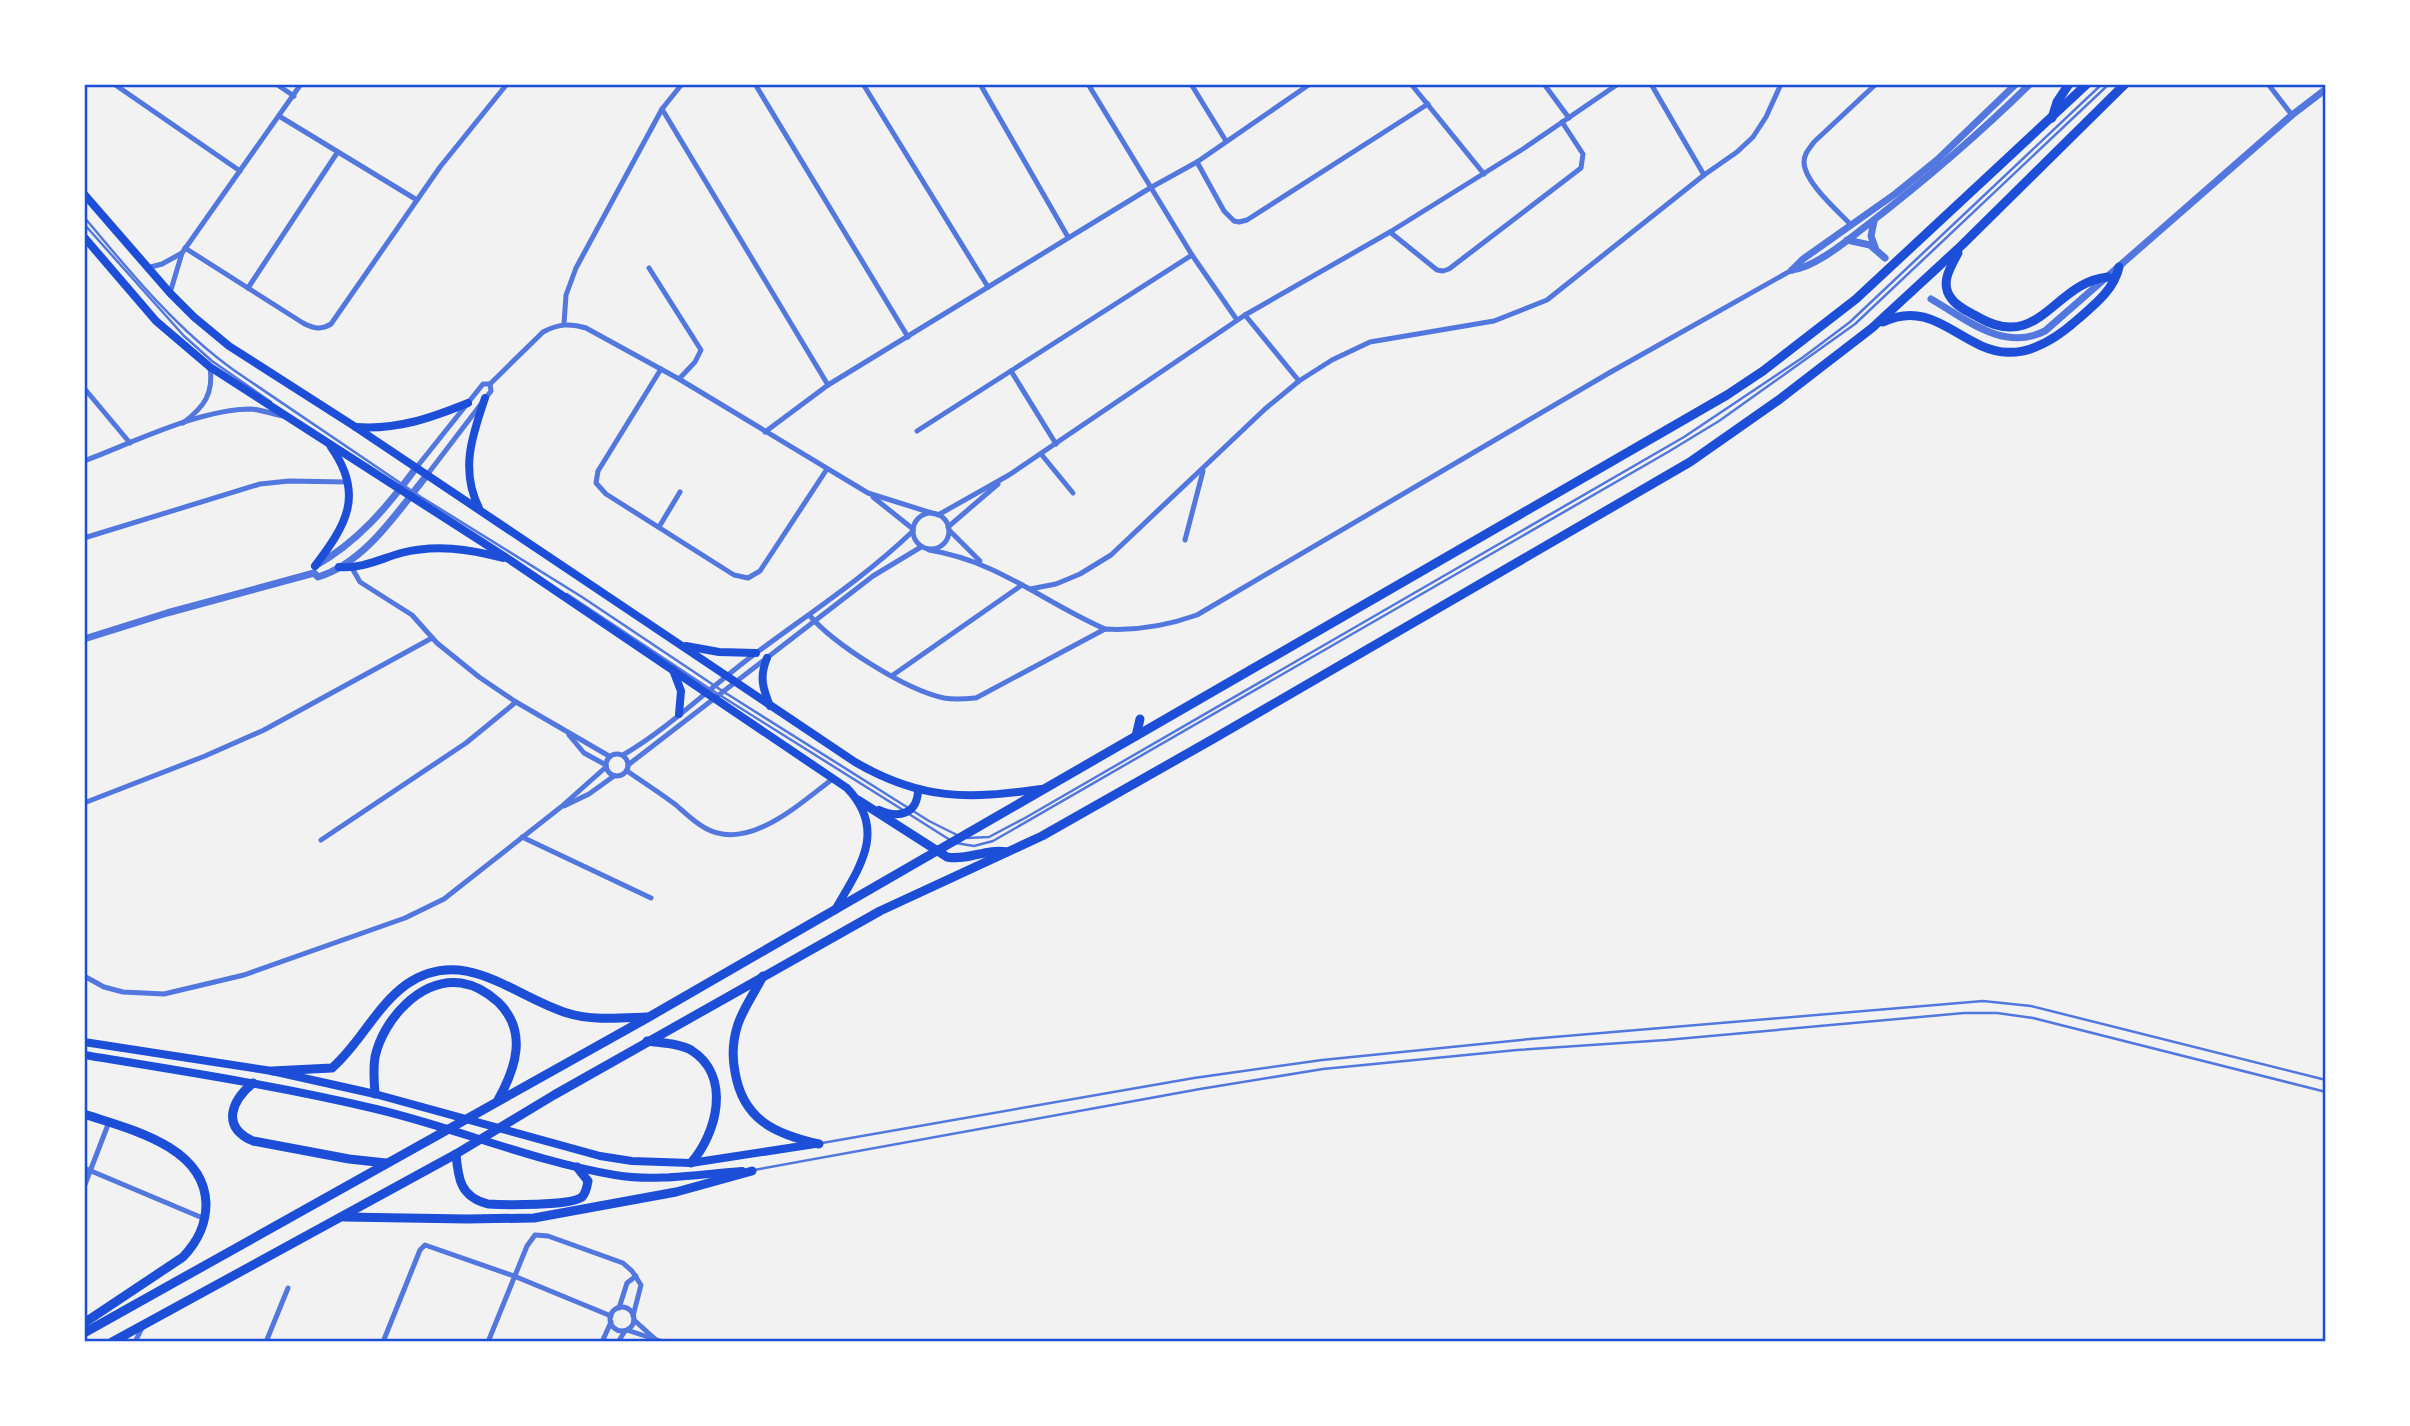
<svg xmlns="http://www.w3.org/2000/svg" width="2410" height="1426" font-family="Commissioner,sans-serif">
<rect width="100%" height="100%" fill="#f2f2f2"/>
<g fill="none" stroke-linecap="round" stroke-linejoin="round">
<g stroke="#5277de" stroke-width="2.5">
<path d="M84 217C130 272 177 330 235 371L421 497 582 597 724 692 929 821 957 835"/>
<polyline points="84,224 184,336 212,361 271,402"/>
<polyline points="567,594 710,689 903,810"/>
<polyline points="909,814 950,840"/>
<polyline points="967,838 989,837 1025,818 1684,437 1802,358 1850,322 2102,84"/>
<polyline points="956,843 974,846 993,841 1668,452 1719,421 1855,324 2109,84"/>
<polyline points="822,1143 1194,1078 1322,1060 1530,1039 1983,1001 2031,1006 2326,1080"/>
<polyline points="754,1170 1200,1089 1323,1069 1517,1050 1666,1040 1964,1013 1997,1013 2033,1018 2326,1092"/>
</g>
<g stroke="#5277de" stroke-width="5">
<polyline points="114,84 240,171"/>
<polyline points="276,84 294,96"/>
<polyline points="755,84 908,337"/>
<polyline points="863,84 988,287"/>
<polyline points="980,84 1068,237"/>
<polyline points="1088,84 1192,255 1237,320"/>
<polyline points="1191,84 1226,141"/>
<polyline points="1411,84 1484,174"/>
<polyline points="1544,84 1569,118"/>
<polyline points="1651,84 1704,175"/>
<polyline points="2268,84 2292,115"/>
<polyline points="662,109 828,385"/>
<polyline points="279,116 417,200"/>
<polyline points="1197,162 1224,211 1234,221 1239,222 1247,220 1428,104"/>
<path d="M1851 225C1838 211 1804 182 1804 162 1804 154 1809 149 1814 142L1876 84"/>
<polyline points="1390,232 1437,270 1443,271 1449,269 1581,168 1583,154 1562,122"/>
<path d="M185 248 303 323C314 329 321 330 331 324L440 167 507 84"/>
<polyline points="147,268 162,264 182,253"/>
<polyline points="649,268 701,350 695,362 679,379"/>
<polyline points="248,288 337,153"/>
<polyline points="170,293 182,253 301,84"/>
<polyline points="1245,315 1299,381"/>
<polyline points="564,324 566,295 576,268 662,109 682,84"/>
<polyline points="661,369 598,471 596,483 606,494 734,575 748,578 760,571 827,469"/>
<polyline points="1011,371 1056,444"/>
<polyline points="84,388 130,443"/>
<path d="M183 423C204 407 214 394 210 367"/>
<polyline points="917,431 1192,255"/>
<polyline points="765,432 828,385 1150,188 1197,162 1310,84"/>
<polyline points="1041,454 1073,493"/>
<path d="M84 461C132 443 200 409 251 409 262 410 273 414 283 416"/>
<path d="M416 468 483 384H490L543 332C558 324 570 323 586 328L679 379 868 493 935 514"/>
<polyline points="427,475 491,391 490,384"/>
<polyline points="873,497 913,529"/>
<circle cx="931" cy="531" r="18"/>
<polyline points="938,515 1009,475 1245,315 1390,232 1523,149 1618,84"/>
<polyline points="659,527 680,492"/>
<polyline points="948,527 998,484"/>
<polyline points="949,530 980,561"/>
<polyline points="84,538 260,484 289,481 347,482"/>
<polyline points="1185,540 1203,471"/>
<path d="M929 550C998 561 1043 602 1105 629"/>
<polyline points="352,568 360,582 412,615 437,643 479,677 516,702 609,756"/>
<polyline points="1030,589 1056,584 1080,574 1111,555 1265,409 1299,381 1332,360 1370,342 1494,321 1547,300 1704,175 1737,152 1753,137 1766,117 1781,84"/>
<path d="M810 616C835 645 906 690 944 698 955 700 965 699 976 698L1105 629C1138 631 1166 626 1197 615L1609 373 1792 270"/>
<polyline points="893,675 1022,585"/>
<polyline points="569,735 584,753 606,765"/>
<circle cx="617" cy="765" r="11"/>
<path d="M623 755C666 730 703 694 743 663 800 619 860 582 913 531"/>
<polyline points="628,765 873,576 921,547"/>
<path d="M627 771C643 782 660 793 676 805 685 813 694 822 705 828 749 853 801 802 834 778"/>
<polyline points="84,803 205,756 264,730 432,638"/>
<polyline points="564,806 589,794 614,776"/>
<polyline points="522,837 651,898"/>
<polyline points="321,840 466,743 516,702"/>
<polyline points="84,976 104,987 123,992 164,994 244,975 405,918 444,899 561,807 606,767"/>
<polyline points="84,1168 205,1219"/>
<polyline points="84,1187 109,1122"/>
<circle cx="622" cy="1319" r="12"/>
<polyline points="619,1308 627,1283 636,1276"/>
<polyline points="634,1320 655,1339"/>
<polyline points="627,1330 663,1342"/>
<polyline points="135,1342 143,1326"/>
<polyline points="266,1342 288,1288"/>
<polyline points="383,1342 420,1250 425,1245 514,1276 611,1316"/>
<polyline points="488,1342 527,1246 535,1235 548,1236 623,1263 632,1271 641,1285 633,1316"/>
<polyline points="602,1342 611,1322"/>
<polyline points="618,1342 625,1331"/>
</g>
<g stroke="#5277de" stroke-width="7">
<polyline points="1874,221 1871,236 1875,247"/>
<polyline points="1847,240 1870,245 1885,258"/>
<path d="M1792 270C1816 267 1846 241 1866 226 1923 182 1978 135 2030 84"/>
<polyline points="1792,270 1803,259 1895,194 1937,160 2016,84"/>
<path d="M1931 299C1966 319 2003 352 2045 331L2292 115 2326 89"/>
<path d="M315 566C358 542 387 507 416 468"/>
<path d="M84 639 167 613 314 573 318 577C365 563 398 511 427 475"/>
</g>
<g stroke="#1d4ed8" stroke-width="8">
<path d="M84 194 170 293 194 317 229 346 354 426 855 762C922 801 968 799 1041 789"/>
<path d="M84 237 156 321 210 367 510 560 847 788C888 831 859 868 835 910"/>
<path d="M356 427C397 430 431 418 468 403"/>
<path d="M479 508C460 470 472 436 485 398"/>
<path d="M315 566C346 525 365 495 331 447"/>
<path d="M339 567C362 569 380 559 401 553 436 544 469 549 503 558"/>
<polyline points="686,646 719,652 756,653"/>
<path d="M767 658C759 677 763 689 770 706"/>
<polyline points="673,670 681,691 679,714"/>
<path d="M879 810C899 819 918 814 918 789"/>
<polyline points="84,1042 272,1071 375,1094 600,1156 632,1161 691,1163 815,1144"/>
<path d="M84 1055C182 1071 279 1086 376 1109 456 1128 533 1161 615 1175 656 1182 701 1174 742 1171"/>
</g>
<g stroke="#1d4ed8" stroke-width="9">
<polyline points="2052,118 2057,102 2069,84"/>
<path d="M1958 253C1950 268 1940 283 1951 298 1957 307 1969 312 1978 317 2040 353 2054 282 2108 277"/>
<path d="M1883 322C1956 287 1979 407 2077 320 2094 305 2114 290 2119 267"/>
<polyline points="1136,736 1140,719"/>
<path d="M858 800 947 857C968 861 986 848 1007 852"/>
<path d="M763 976C755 992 744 1007 738 1024 733 1039 732 1057 735 1072 743 1120 775 1134 819 1144"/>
<path d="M647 1041C661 1043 679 1043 691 1050 732 1076 717 1133 691 1163"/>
<path d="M272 1071 332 1068C360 1044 376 1006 407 984 464 945 513 996 567 1013 592 1021 621 1018 647 1017"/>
<path d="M253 1083C231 1101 221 1127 253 1141L349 1159 386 1163"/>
<path d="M375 1094C374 1082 373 1070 375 1057 383 1020 420 978 461 983 475 985 488 993 498 1002 528 1031 516 1068 498 1100"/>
<path d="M84 1114C129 1129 205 1146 206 1204 206 1226 197 1242 183 1257L84 1323"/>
<path d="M456 1154C458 1178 460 1197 488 1204 504 1205 571 1206 582 1197 586 1193 587 1187 588 1181L577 1167"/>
<polyline points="344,1217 467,1219 534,1218 676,1192 752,1171"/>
<polyline points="84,1333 649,1017 1727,395 1763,371 1856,299 2087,84"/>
<polyline points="112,1342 456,1154 554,1095 880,911 1042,836 1213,739 1690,462 1780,399 1872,328 1962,245 2125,84"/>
</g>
</g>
<rect width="2410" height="1426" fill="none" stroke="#ffffff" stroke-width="172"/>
<rect x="86" y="86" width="2238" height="1254" fill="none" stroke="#1d4ed8" stroke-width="2.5"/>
</svg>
